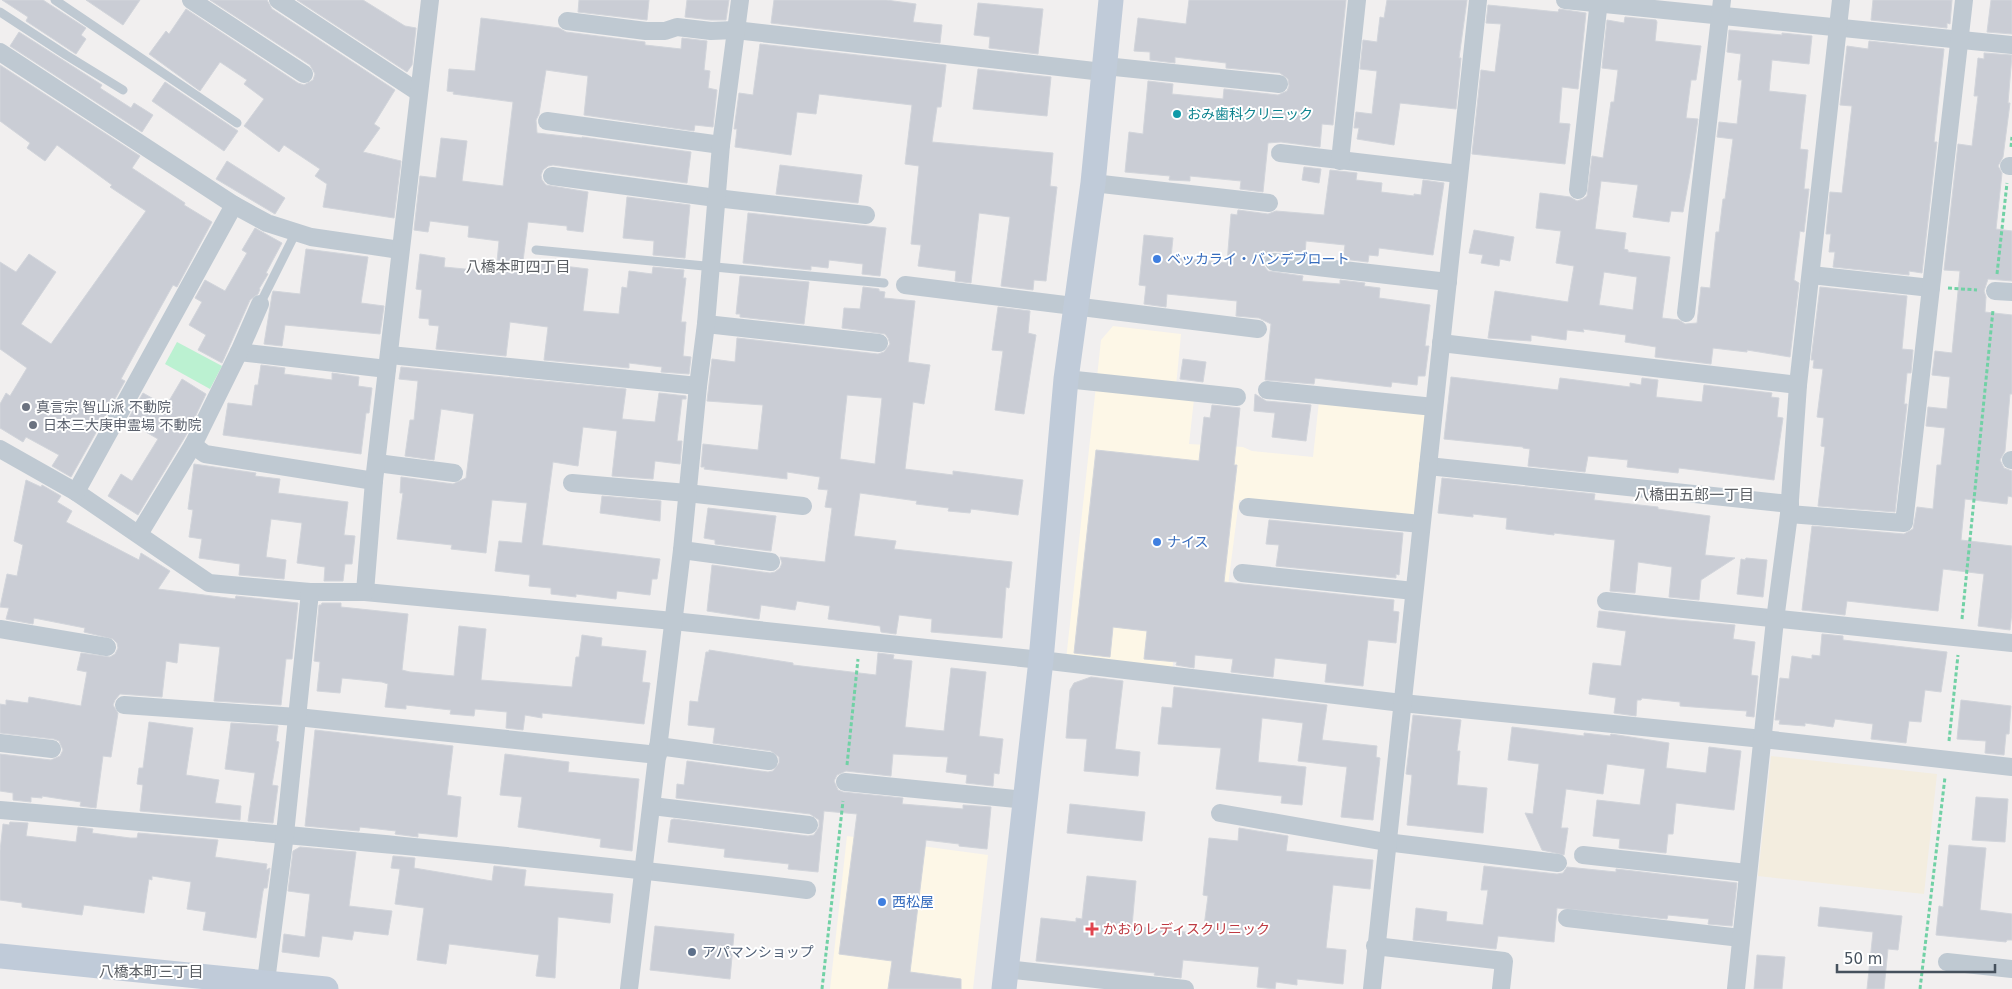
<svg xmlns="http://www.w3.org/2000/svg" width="2012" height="989" font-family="'DejaVu Sans','Noto Sans JP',sans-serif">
<rect width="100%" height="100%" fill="#f1efef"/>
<g fill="#fdf7e7">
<polygon points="1113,326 1181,334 1175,397 1194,399 1189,444 1243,447 1252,451 1313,457 1319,401 1428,413 1416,520 1239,500 1223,625 1178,621 1172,672 1066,660 1101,340"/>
<polygon points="847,836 988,855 973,989 830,989"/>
</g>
<polygon fill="#bbf1d1" points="177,342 222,366 210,389 165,364"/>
<polygon fill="#f3eddf" points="1771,756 1937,774 1924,894 1758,876"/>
<g fill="#cacdd5" stroke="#d2d5db" fill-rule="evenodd">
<polygon points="2,0 43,0 86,28 81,35 86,39 76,54 26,21 28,17"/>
<polygon points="86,0 140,0 123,25"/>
<polygon points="210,0 267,0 272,9 395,90 374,124 380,128 363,152 401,161 394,218 323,207 327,184 315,176 320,169 284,145 279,152 244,126 264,99 244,84 247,80 220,62 200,91 149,54 166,31 169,34 186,9 298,83 304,85 313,80 315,74 310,65"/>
<polygon points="297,0 363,0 405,26 416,28 412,65 407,72"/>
<polygon points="579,0 649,0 647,20 578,12"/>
<polygon points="687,0 729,0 726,20 711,20 685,17"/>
<polygon points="774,0 886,0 916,4 913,22 942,25 940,43 771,23"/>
<polygon points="1189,0 1346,0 1333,125 1322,124 1320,147 1281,142 1268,143 1263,192 1240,189 1241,181 1190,176 1190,181 1169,180 1170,176 1125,172 1129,132 1143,134 1148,81 1173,84 1172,94 1223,99 1224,89 1278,95 1287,91 1289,86 1288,79 1280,73 1226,68 1226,63 1175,57 1175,63 1150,60 1150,52 1134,51 1138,18 1186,24"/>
<polygon points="1387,0 1467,0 1459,58 1461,58 1456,109 1400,103 1394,145 1357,139 1359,128 1354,128 1356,112 1372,114 1377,71 1360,69 1363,40 1377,42 1380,17 1384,18"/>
<polygon points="1873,0 1952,0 1950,24 1947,23 1947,28 1871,20"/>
<polygon points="1991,0 2012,0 2012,34 1987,32"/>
<polygon points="978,3 1043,9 1038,54 989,48 990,37 974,35"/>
<polygon points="1488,5 1558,12 1559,9 1586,13 1578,89 1562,87 1559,123 1570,124 1565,164 1472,154 1481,70 1495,72 1501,24 1486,23"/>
<path d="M1625 17 1656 20 1657 22 1655 41 1701 46 1696 80H1691L1686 118 1698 119 1691 168 1683 212 1671 211 1669 222 1633 217 1638 185 1601 181 1595 229 1626 233 1624 249 1628 250V252L1670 257 1662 318 1679 320 1685 324 1697 323 1701 287 1710 288 1716 232H1719L1723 199H1725L1733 139 1717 137 1719 122 1737 124 1742 80H1738L1741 54 1727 52 1729 30 1782 35V33L1812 36 1809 64 1772 60 1769 91 1806 95 1800 149 1808 150 1804 189H1809L1804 232 1800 231 1794 280 1799 283 1790 357 1747 350V352L1713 348 1711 364 1655 357 1656 347 1625 342 1626 335 1583 329 1584 332 1567 330 1566 340 1531 335V341L1488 338 1495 291 1568 302 1574 266 1556 263 1561 231 1536 228 1540 193 1570 197 1577 201 1583 199 1587 196 1592 156 1603 158 1611 102H1614L1618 70 1602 68 1607 20 1624 23ZM1604 272 1637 277 1633 310 1599 305Z"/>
<polygon points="481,18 559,28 566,32 645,42 645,45 681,49 682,38 707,41 704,70 710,71 708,88 717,90 713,127 695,125 694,131 584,115 588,76 546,70 539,114 536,120 537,133 582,138 582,137 691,152 687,183 553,165 548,166 543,170 541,175 542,180 546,185 588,192 583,232 567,230 567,226 528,222 523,261 588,269 583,311 619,314 622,287 627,288 629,271 652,274 653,267 684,270 683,278 686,278 681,322 686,322 683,356 691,357 689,374 661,372 662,367 629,363 629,368 544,360 548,327 510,322 506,356 436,349 439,326 429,325 429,319 419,318 422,290 416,289 420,254 445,258 444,267 496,272 499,241 468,237 469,226 430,221 428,232 414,230 420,176 436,178 441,138 467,141 462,181 503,186 513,102 453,94 454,92 447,91 449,69 475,71"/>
<polygon points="19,32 102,85 100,88 131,108 134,103 153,115 142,132 10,46"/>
<polygon points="1869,41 1944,49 1934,142 1937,142 1922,273 1909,271 1909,275 1833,267 1835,252 1829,252 1831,234 1826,234 1830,192 1842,193 1852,106 1840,105 1847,46 1868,49"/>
<polygon points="760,44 946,65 941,107 937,107 932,142 1053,153 1050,186 1057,187 1046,281 1034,280 1033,290 1001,286 1010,217 979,213 971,283 955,281 956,271 918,266 921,245 911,244 919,166 905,164 912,105 819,94 816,114 797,112 791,155 735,147 737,129 734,129 739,93 753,95"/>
<polygon points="1984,53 2012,55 2008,103 2010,103 2003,157 1998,166 2002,173 1996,229 2012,231 2012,281 1988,279 1984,291 1986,297 1985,312 2012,315 2012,394 2010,394 2005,451 2000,460 2004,468 2012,471 2012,497 2008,496 2007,504 1965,499 1961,540 2012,546 2012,612 2010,630 1978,626 1984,574 1943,569 1938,611 1847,601 1845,615 1802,610 1812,526 1904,534 1913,529 1917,507 1933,509 1937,465 1941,465 1945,428 1926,426 1928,407 1947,409 1950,377 1932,375 1935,351 1952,353 1960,271 1944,270 1958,144 1972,146 1978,96 1974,96 1978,58 1984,59"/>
<polygon points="0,65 140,156 132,168 185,203 184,205 212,222 177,287 173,285 139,346 121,379 125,381 71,477 52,466 59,455 26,437 23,442 0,428 0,404 6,393 10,396 27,368 0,349 0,262 16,272 29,254 56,272 21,324 51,344 146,211 110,187 112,185 57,145 45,161 27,148 30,143 0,121"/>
<polygon points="978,69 1051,77 1047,116 973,109"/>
<polygon points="165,82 238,131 224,151 152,101"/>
<polygon points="227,161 285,198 275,214 216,179"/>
<polygon points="780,165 862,175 858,203 776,194"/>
<polygon points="1304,167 1321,169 1319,183 1302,180"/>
<polygon points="1330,170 1357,173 1356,180 1382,183 1381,192 1414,196 1414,194 1421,195 1423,180 1444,183 1433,255 1379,248 1378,256 1369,255 1368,262 1343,259 1345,245 1306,241 1305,255 1275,251 1269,252 1264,260 1264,266 1268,271 1303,276 1302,281 1340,284 1340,280 1365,283 1364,286 1380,288 1379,298 1430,305 1425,346 1429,346 1425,376 1418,376 1417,385 1392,382 1391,387 1315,378 1314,384 1265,380 1271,324 1259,318 1236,316 1237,301 1167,294 1166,307 1144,304 1146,286 1139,285 1144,235 1173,238 1171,257 1227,263 1231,214 1237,215 1238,210 1268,214 1276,211 1324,215"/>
<polygon points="627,197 690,205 685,258 653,255 654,241 623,238"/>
<polygon points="748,213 886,228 880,276 862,274 863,264 829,260 828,268 811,266 811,270 743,263"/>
<polygon points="255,228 282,243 266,273 268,274 259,289 260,289 258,294 250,300 222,363 198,350 206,335 189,325 202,302 195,298 205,280 225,291 247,253 242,250"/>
<polygon points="1474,230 1514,237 1510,261 1500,259 1499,266 1481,263 1483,255 1469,253"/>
<polygon points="306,249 368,257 361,303 384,306 380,334 285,325 282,346 264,344 272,295 273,291 300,294"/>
<polygon points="740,276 809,282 804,324 740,317 740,314 736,314"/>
<path d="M863 287 879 289V291L885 292 884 298 915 301 908 362 930 365 924 404 913 402 905 469 953 475V471L1023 480 1018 515 971 509 970 513 948 511 949 508 916 504 917 501 860 493 854 536 896 541 894 549 1012 562 1009 588 1006 587 1002 638 931 632 932 619 899 615 896 634 881 632 880 626 828 619 830 606 797 601 795 610 761 605 759 619 707 611 712 565 770 573 775 572 780 568 782 563 780 557 825 562 832 508 825 507 828 490 818 489 820 477 787 472V479L704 469 705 467H701L703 444 758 450 763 405 707 401 712 359 735 362 737 338 878 354 884 352 890 344 888 338 885 334 842 328 844 308 860 309ZM847 395 882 398 875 464 840 459Z"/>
<polygon points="1820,287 1907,296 1902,349 1913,350 1911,373 1907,373 1904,404 1907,404 1895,512 1818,506 1825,447 1821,446 1824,418 1817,417 1823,369 1813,368 1814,360 1811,360"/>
<polygon points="998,307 1030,311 1028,333 1036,335 1024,414 995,410 1003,351 992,350"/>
<polygon points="1183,359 1206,362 1203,382 1180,379"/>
<polygon points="261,365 285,368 284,374 332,380 332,373 359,377 358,386 372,388 369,413 366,413 361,454 223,435 228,403 252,406 255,385 258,385"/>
<polygon points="401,367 626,389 622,419 655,422 659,393 686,396 686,399 682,399 677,441 682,441 680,464 655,461 653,479 612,476 617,431 583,427 578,466 553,462 542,545 660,559 657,579 652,579 650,595 617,591 616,599 576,594 576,597 551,594 551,588 529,586 530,575 495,571 499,541 522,543 527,503 492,500 486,553 451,549 452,545 397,539 403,493 400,493 401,477 453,484 466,478 474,414 441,409 434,460 405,456 410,420 414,420 418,381 399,379"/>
<polygon points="1451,377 1558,390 1560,378 1630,387 1630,383 1641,385 1642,378 1658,380 1656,397 1702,402 1704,385 1772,393 1771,397 1779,398 1777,417 1783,418 1774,480 1679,468 1678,473 1627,467 1628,460 1588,456 1585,472 1528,466 1530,449 1523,448 1523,447 1444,439"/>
<polygon points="182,379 206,394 188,432 138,515 108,496 121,474 132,481 158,439 127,421 143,393 166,406"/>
<polygon points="1255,394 1266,401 1311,405 1306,441 1272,437 1275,413 1254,411"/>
<polygon points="1212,405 1240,408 1234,465 1237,465 1224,582 1394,600 1393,611 1399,612 1396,643 1368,640 1363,686 1325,682 1327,664 1275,658 1273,677 1231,672 1233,659 1195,655 1194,668 1176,665 1177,662 1144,659 1147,631 1113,627 1110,657 1074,653 1096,450 1199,461 1204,417 1210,418"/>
<polygon points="194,464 256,473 255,476 280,479 278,493 348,502 344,535 355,536 352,564 345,564 343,581 324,581 325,567 297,563 302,523 271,519 266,557 286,560 284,579 239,575 240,564 199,558 202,539 189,537 193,510 188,509"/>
<polygon points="1442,478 1595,494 1594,500 1658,507 1658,509 1710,516 1705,555 1735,558 1701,580 1699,600 1669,597 1672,567 1638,562 1635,593 1610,591 1615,540 1554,533 1554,535 1506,529 1507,518 1473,514 1473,517 1438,513"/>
<polygon points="26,480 41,487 42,485 61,496 57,502 72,511 66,522 139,560 141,553 170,571 158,589 235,599 236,596 298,603 292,659 286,659 281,705 214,701 220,647 179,643 177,663 166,661 162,697 120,694 115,700 113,705 118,713 111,757 103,756 96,808 80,806 81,802 42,796 42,798 31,797 31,802 13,800 13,793 0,791 0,754 51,760 60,756 63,750 59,741 54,739 0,733 0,704 6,705 6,700 28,703 29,697 81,706 87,672 77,670 81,653 110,657 115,654 118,648 117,643 113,639 84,632 85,628 34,618 33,624 6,619 9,608 0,607 7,574 17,576 23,545 14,541"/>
<polygon points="602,496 661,501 660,521 600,513"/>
<polygon points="708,508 776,516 771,551 715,544 715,540 704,538"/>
<polygon points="1269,520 1403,533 1399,575 1396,574 1396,578 1276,566 1279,545 1266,544"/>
<polygon points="1746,558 1767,560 1763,597 1737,594 1741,559 1745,560"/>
<polygon points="322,603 341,603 341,607 408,614 402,670 410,672 454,676 459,626 486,629 481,680 572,687 576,657 579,657 582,635 602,638 601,646 646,651 642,682 650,683 644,724 542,713 542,718 525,715 523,730 506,728 507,712 475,709 474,716 450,714 451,710 406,705 406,709 385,707 388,684 382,682 342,678 340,693 317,691 320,662 314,661 319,605 321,605"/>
<polygon points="1599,611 1666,619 1735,625 1733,639 1755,642 1751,675 1758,676 1754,717 1746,716 1747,711 1680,706 1680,702 1642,698 1641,700 1637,700 1636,716 1614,713 1616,698 1589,694 1593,663 1621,666 1626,631 1597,627"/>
<polygon points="1822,634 1843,636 1843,640 1947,652 1941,692 1925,690 1921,722 1909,721 1906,743 1871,739 1873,724 1835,719 1833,727 1805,723 1805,726 1779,724 1780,720 1775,720 1780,678 1789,679 1792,656 1812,659 1812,655 1820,656"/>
<polygon points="709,650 793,663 793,665 876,675 878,653 894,655 893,659 912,661 905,727 944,731 951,668 986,672 979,736 1003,739 999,774 994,773 993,786 966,783 967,775 946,772 948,757 893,754 891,776 846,771 837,775 834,781 838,790 843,792 903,798 902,804 963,809 963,805 991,807 987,849 959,846 959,844 926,840 910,972 961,979 961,989 888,989 892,961 839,954 857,814 824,811 818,872 788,869 789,864 724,857 725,849 668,842 671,820 674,819 808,836 814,835 819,827 819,820 810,814 676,798 677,784 684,785 687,761 768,772 773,771 779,763 779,757 771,751 713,743 715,728 688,725 690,701 698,702 706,652 709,652"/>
<polygon points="1091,677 1123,681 1115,749 1140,752 1138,776 1084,771 1087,739 1066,738 1070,690 1074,683"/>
<polygon points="1174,687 1327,705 1322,740 1377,746 1376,757 1380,758 1373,820 1341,817 1347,767 1298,761 1303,723 1262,718 1258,762 1306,767 1302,805 1281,803 1282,796 1216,789 1221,748 1158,744 1162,707 1172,708"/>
<polygon points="1961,700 2011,706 2009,734 2006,734 2004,755 1985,753 1986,741 1957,739"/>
<polygon points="1413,715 1461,720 1457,751 1460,751 1457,785 1487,788 1483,833 1407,825 1412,775 1406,774"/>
<polygon points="149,722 193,728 186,775 219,780 215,803 241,806 240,820 140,811 143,785 137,784 139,768 143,768"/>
<polygon points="231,723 278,726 276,741 279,742 272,785 278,786 273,823 248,821 255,773 225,769"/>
<polygon points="1512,727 1584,736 1584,733 1610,736 1611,734 1669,743 1666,768 1706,773 1709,747 1741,751 1734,810 1676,803 1673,834 1668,834 1666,853 1619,848 1620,839 1593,836 1597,800 1640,805 1645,769 1607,764 1603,794 1566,789 1561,828 1568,828 1564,855 1542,850 1525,813 1533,814 1539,764 1508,760"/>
<polygon points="315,730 453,746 447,795 461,797 457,837 418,833 418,837 395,834 396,831 360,827 359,831 305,826"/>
<polygon points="505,754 569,762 568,772 639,779 632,851 600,847 601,839 518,827 522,797 500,795"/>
<polygon points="1976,797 2008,799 2005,842 1972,840"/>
<polygon points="1070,804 1145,812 1142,841 1067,833"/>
<polygon points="10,822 28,823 26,836 76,842 78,827 93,829 92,833 130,838 137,838 138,833 218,840 215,857 267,864 266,870 270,868 267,888 264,888 263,891 256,938 203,930 206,912 187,909 191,882 152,876 152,880 149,879 144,913 84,905 82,915 22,907 22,903 0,900 0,851 3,824 9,825"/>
<polygon points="1239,828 1288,836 1286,851 1373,860 1370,889 1333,885 1326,948 1346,950 1343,984 1297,979 1297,985 1276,982 1275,989 1257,987 1259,967 1183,960 1181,978 1154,975 1155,973 1036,961 1041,918 1076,922 1076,918 1082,919 1087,876 1136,881 1132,926 1203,934 1208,896 1203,895 1209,838 1238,841"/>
<polygon points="1949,845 1986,848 1980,910 2012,914 2012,940 2007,940 2006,942 1936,935 1939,906 1943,907"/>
<polygon points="300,847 356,852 349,906 392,911 388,935 354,931 352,940 322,936 319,957 282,952 284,934 305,937 310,894 288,891 293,851"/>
<polygon points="393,856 415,858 414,868 492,881 494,866 526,870 524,886 613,894 610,923 558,917 555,978 536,976 539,955 449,944 446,964 417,960 424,908 395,904 400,869 391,868"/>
<polygon points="1484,866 1557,874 1563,873 1567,867 1616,872 1616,869 1737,883 1732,926 1708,924 1709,919 1668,915 1667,919 1557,908 1554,942 1498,936 1496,949 1413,940 1416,908 1447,912 1446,921 1483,925 1488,890 1481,890"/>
<polygon points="1820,907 1902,916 1898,950 1888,949 1884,989 1867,989 1873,932 1818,926"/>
<polygon points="655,926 734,934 730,979 650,970"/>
<polygon points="1757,955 1785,957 1782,989 1754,989"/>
</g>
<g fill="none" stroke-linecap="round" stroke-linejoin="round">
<g stroke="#71d1a5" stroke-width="3" stroke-dasharray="4 2.5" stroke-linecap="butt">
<polyline points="2011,147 2012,137"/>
<polyline points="1997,274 2007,183"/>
<polyline points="1948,288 1977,290"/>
<polyline points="1962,619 1993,310"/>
<polyline points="1949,741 1958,655"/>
<polyline points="847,765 858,659"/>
<polyline points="822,989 843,801"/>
<polyline points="1920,989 1945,777"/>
</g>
<g stroke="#bfc9d2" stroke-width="9">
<polyline points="55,0 237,123"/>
<polyline points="0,12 66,55 123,90"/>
<polyline points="536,250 884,283"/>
<polyline points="260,304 296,232"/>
</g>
<g stroke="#bfc9d2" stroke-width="18">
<polyline points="191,0 304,74"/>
<polyline points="278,0 418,92"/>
<polyline points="1565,0 2012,45"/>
<polyline points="567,21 646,31 665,31 677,27 711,31 735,30 1103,72"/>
<polyline points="0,52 234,205 267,223 311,237 400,250"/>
<polyline points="1105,66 1279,84"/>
<polyline points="547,121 721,145"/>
<polyline points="1280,153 1459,174"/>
<polyline points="1340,161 1357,0"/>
<polyline points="2009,166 2012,166"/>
<polyline points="552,176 716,198 866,215"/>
<polyline points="1093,183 1269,203"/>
<polyline points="1578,190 1599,0"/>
<polyline points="1274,262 1448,282"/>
<polyline points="1811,275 1931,288"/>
<polyline points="905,285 1258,329"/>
<polyline points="1995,291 2012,292"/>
<polyline points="1686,313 1722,0"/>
<polyline points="706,324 879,343"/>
<polyline points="1441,343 1798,385"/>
<polyline points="239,352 387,369"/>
<polyline points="390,355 698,386"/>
<polyline points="1066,379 1237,397"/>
<polyline points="1267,390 1434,407"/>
<polyline points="193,445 205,454 374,481"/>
<polyline points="0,449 76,492 209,583 310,592 365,592 673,621 1041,660 1402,703 1763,739 2012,767"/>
<polyline points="2011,460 2012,460"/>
<polyline points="377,463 454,473"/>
<polyline points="1428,466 1790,504"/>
<polyline points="572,483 687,493 803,506"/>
<polyline points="76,492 234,205"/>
<polyline points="1248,507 1421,524"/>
<polyline points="1789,514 1904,523 1964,0"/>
<polyline points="139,534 193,445 239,352 260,304"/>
<polyline points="682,550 771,562"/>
<polyline points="1242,573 1414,591"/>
<polyline points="365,592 374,481 430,0"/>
<polyline points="1606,601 2012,643"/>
<polyline points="0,629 107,647"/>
<polyline points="124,705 297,717 658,755"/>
<polyline points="0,743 52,749"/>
<polyline points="658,746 769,761"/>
<polyline points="845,782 1025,800"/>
<polyline points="652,806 809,825"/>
<path d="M0 810C269 833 538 856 807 890"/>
<polyline points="1220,813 1386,842 1558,863"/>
<polyline points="1583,855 1747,873"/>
<polyline points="1567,918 1741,938"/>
<polyline points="1375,946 1504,961 1501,989"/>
<polyline points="1947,962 2012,969"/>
<polyline points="1006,969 1185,989"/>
<polyline points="265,989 285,834 310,592"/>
<polyline points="629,989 682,550 698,386 706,324 721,145 740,0"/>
<polyline points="1372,989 1478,0"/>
<polyline points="1736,989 1775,620 1789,514 1798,385 1841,0"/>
</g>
<g stroke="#c0cbd9" stroke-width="25">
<polyline points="0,956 326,989"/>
<polyline points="1004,989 1041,660 1066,379 1093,183 1111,0"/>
</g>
</g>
<circle fill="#0f9aa8" stroke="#fff" stroke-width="2" cx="1177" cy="114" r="5"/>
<g fill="#3f7fe0" stroke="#fff" stroke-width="2">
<circle cx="1157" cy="259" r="5"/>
<circle cx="1157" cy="542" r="5"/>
<circle cx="882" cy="902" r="5"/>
</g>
<g fill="#6b7280" stroke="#fff" stroke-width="2">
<circle cx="26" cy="407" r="5"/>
<circle cx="33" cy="425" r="5"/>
</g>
<path fill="#e0444e" stroke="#fff" stroke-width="2" d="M1089.5 921.5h5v5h5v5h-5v5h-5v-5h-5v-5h5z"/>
<circle fill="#5c6f8a" stroke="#fff" stroke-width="2" cx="692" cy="952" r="5"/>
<g text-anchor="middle" stroke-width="4" stroke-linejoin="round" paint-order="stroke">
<g font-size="14" fill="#0d838f" stroke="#fff" text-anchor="start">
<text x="1187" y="119">おみ歯科クリニック</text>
</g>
<g font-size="14" fill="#366cbe" stroke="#fff" text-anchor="start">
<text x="1167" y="264">ベッカライ・バンデブロート</text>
<text x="1167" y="547">ナイス</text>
<text x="892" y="907">西松屋</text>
</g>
<g font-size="14" fill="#5b616d" stroke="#fff" text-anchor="start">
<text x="36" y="412">真言宗 智山派 不動院</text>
<text x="43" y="430">日本三大庚申霊場 不動院</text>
</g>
<g font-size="14" fill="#be3a42" stroke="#fff" text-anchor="start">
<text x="1103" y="934">かおりレディスクリニック</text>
</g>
<g font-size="14" fill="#4e5e75" stroke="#fff" text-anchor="start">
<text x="702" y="957">アパマンショップ</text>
</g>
<g font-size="15" fill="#5b5f64" stroke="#fff">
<text x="518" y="272">八橋本町四丁目</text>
<text x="1694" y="500">八橋田五郎一丁目</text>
<text x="151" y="977">八橋本町三丁目</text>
</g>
</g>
<path d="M1837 964v8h158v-8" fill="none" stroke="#46515d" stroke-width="2.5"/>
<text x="1844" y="964" font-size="15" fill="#46515d" stroke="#ffffff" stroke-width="4" paint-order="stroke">50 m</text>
</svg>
